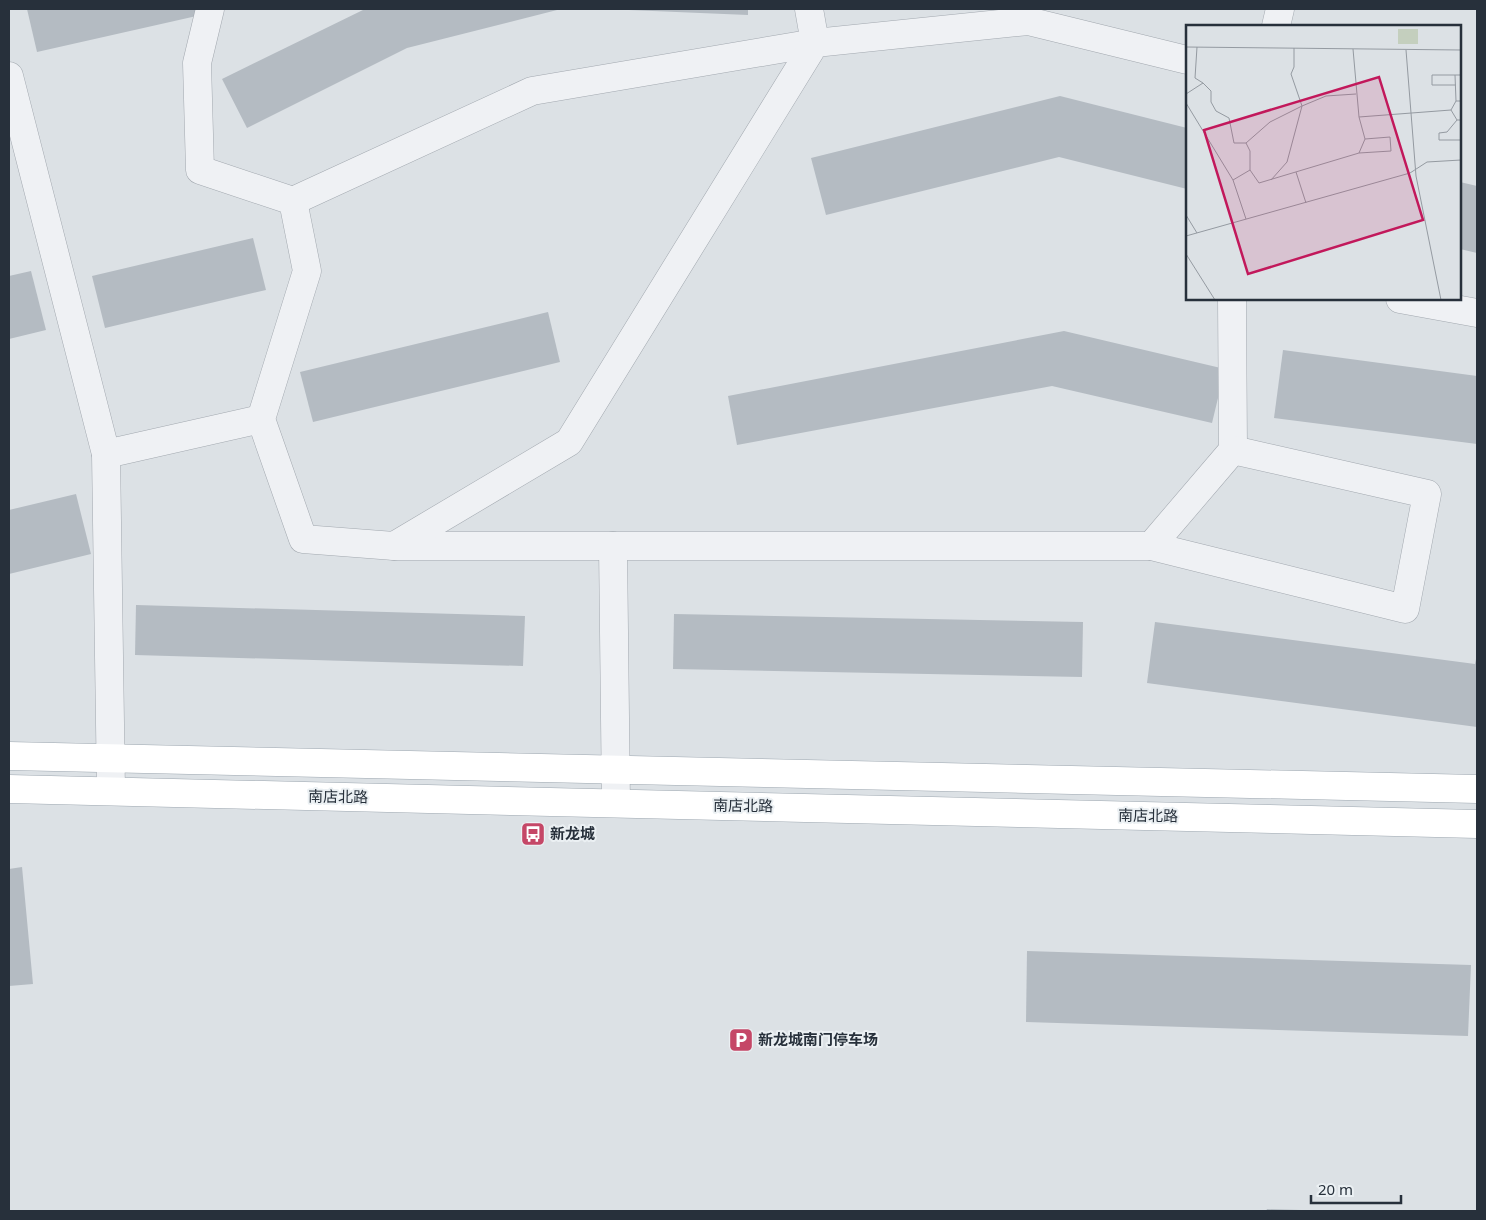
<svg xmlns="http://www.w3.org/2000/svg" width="1486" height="1220" font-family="'Noto Sans','Noto Sans SC',sans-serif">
<rect width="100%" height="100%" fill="#dce1e5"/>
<g fill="#b4bbc2">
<polygon points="27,9 200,9 201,15 37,52"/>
<polygon points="365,9 561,9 407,48 247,128 222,79"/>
<polygon points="629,9 748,9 748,15 629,10"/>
<polygon points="1060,96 1187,128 1187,189 1059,157 826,215 811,158"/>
<polygon points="1460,182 1477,186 1477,253 1460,249"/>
<polygon points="253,238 266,290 105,328 92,276"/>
<polygon points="31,271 46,330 9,339 9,276"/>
<polygon points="548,312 560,362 313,422 300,372"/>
<polygon points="1064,331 1225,369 1212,423 1052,386 737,445 728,396"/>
<polygon points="1283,350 1477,376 1477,444 1274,418"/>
<polygon points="76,494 91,554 9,574 9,510"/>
<polygon points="136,605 525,616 523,666 135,655"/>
<polygon points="674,614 1083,622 1082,677 673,669"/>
<polygon points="1155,622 1475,664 1476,659 1477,659 1477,727 1147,683"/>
<polygon points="22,867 33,984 9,986 9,869"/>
<polygon points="1027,951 1471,965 1468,1036 1026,1022"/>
<polygon points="1267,1209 1301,1210 1301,1211 1266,1211"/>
</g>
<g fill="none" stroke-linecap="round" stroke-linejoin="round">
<defs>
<g id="minor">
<polyline points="210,9 197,63 200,170 293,201 307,271 261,419 303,539 394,546 1151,546 1233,450 1232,299"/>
<polyline points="1276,26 1280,9"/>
<polyline points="9,76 106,454 261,419"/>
<polyline points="293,201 532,91 815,43 809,9"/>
<polyline points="1400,299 1477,313"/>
<polyline points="106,454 111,791"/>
<polyline points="394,546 569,442 815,43 1028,21 1187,60"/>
<polyline points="613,546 616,803"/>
<polyline points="1151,546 1405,609 1427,494 1233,450"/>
</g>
<g id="major">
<polyline points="9,756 1477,789"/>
<polyline points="9,789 1477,824"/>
</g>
</defs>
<use href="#minor" stroke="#a2a8af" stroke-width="29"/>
<use href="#major" stroke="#9da7b0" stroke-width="29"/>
<use href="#minor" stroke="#eff1f4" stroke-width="28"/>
<use href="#major" stroke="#fff" stroke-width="28"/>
</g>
<defs>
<symbol id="bus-square" viewBox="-11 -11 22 22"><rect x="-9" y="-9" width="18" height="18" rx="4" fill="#c54767" stroke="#ebf0f3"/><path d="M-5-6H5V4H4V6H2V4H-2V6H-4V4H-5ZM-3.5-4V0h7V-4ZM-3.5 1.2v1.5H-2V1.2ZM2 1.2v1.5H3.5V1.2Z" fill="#fff"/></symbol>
<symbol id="parking-square" viewBox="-11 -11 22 22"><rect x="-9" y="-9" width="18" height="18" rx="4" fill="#c54767" stroke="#ebf0f3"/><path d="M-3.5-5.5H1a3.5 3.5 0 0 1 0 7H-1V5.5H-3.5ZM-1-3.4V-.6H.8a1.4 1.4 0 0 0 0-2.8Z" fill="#fff"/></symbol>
</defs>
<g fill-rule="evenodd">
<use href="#bus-square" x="519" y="820" width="28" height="28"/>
<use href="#parking-square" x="727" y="1026" width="28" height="28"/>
</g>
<g text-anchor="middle" stroke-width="4" stroke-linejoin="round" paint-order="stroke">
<g font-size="15" fill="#27303b" stroke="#ebf0f3">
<text transform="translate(338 797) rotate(1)" y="5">南店北路</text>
<text transform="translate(743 806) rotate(1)" y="5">南店北路</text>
<text transform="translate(1148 816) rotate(1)" y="5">南店北路</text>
</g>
<g font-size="15" font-weight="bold" fill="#27303b" stroke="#ebf0f3" text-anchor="start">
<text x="550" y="839">新龙城</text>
<text x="758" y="1045">新龙城南门停车场</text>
</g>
</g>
<g transform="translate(1186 25)">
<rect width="275" height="275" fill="#dce1e5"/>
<path d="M212 4H232V19H212Z" fill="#c4cfbe"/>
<path fill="none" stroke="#949aa1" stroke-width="1" d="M0 22 275 25M11 22 9 53 17 58M167 24 173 92 265 85M220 25 230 151 255 275M269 50H246V60H270M0 69 17 58 25 66V77L30 86 43 93 48 118H60L64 126V145L73 158 173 128 179 114 173 92M270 76 269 50H275M0 78 47 155 64 145M265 85 271 95H275M265 85 270 76H275M271 95 261 107 253 108V115H275M60 118 84 97 116 81 105 49 108 42V23M173 128 205 126 204 112 179 114M110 147 120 178M47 155 60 194M85 155 101 137 116 81 140 71 170 69M0 190 11 208M0 211 224 148 241 137 275 135M0 229 29 275"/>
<path fill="#c2185b" fill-opacity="0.15" stroke="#c2185b" stroke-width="2.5" d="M193 52 237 195 62 249 18 105Z"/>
<rect width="275" height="275" fill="none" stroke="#27303b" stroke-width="2.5"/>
</g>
<rect width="1486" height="1220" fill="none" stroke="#27303b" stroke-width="20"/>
<path d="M1311 1195v8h90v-8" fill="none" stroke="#27303b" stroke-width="2.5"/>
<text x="1318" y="1195" font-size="15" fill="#27303b" stroke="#ebf0f3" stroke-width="4" paint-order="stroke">20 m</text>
</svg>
